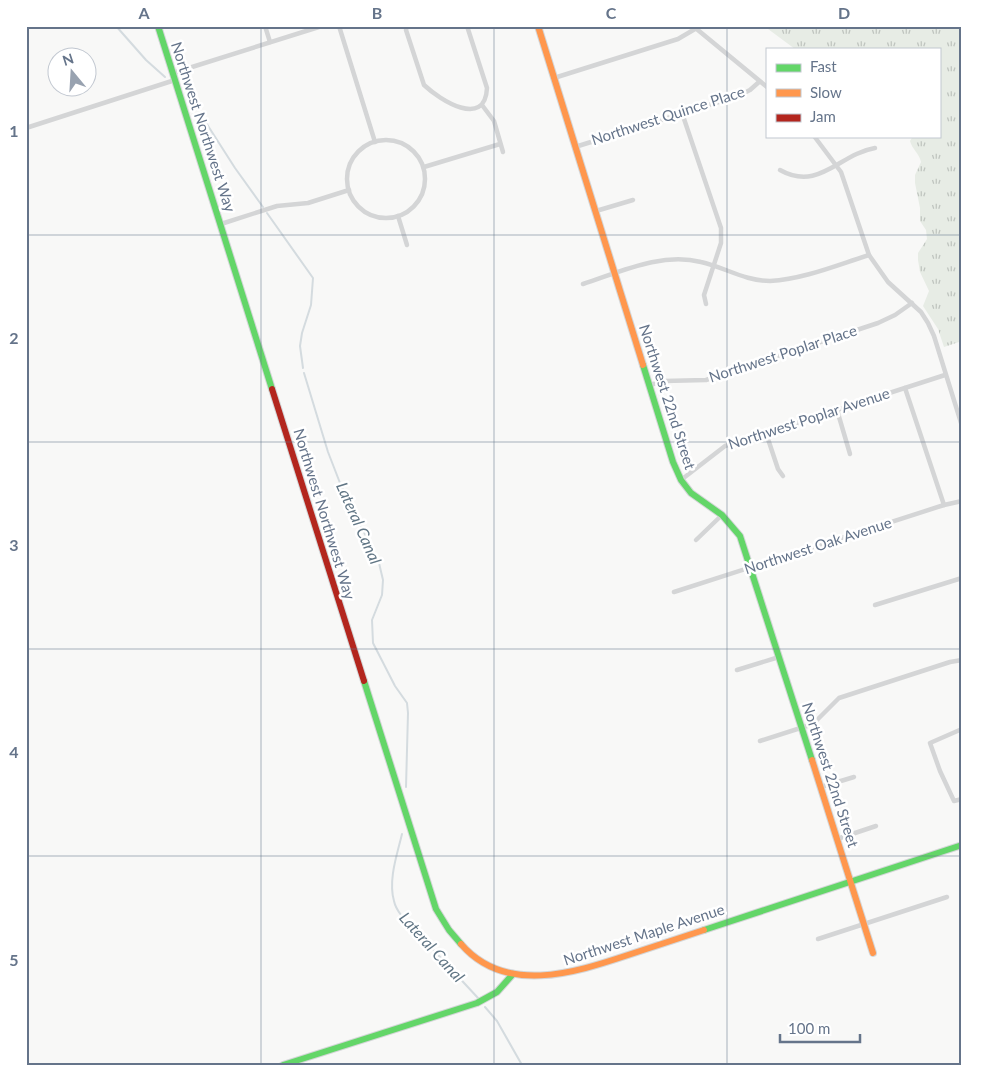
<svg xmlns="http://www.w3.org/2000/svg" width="988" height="1091" font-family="Lato,sans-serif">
<defs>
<pattern id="park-tufts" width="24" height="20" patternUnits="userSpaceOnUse" patternTransform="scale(1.25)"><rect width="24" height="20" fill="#e7ece5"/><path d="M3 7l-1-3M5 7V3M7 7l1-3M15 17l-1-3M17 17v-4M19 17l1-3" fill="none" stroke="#bfc4bf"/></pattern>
</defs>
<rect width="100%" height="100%" fill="#f8f8f7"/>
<path fill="url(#park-tufts)" d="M764 26H962V341L944 347 938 329 923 306 929 291 920 272 918 260V253L927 239 926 230 920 221V208L915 183V175L921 162C919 153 912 149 910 141L913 136H939V49H795Z"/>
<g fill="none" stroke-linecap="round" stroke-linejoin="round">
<g stroke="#d4dbdf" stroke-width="2">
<polyline points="116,26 146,60 165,77"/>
<polyline points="203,118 235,168 263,207"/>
<polyline points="267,213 313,278 311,305 302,333 300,346 303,368"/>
<polyline points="304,373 328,452 340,483 379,563 383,580 382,595 372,620 373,643 395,686 407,703 408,713 406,787"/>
<path d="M402 834C397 855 388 880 394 901 395 906 398 911 401 915L478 998"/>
<polyline points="485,1007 497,1021 522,1065"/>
</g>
<defs>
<g id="fast">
<polyline points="158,26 272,389"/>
<polyline points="643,365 673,462 681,480 691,493 722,515 740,536 812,760"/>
<polyline points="364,681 436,909 449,930 461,944"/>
<polyline points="704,930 962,845"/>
<polyline points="283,1065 477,1003 497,992 513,974"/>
</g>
<g id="slow">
<polyline points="538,26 643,365"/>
<polyline points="812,760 873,953"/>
<path d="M461 944C505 995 574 973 628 955 653 947 679 938 704 930"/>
</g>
<polyline id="jam" points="272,389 364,681"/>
</defs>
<use href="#fast" stroke="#d4d6d8" stroke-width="8"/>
<use href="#slow" stroke="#d4d6d8" stroke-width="8"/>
<use href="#jam" stroke="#d4d6d8" stroke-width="8"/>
<g stroke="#d4d5d6" stroke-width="4.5">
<polyline points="265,26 270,42"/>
<polyline points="339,26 375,142"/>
<path d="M407 26 406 30 424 85C440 100 485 129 487 88L467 26"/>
<polyline points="693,26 767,87"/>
<polyline points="173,73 322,26"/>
<polyline points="554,78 678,39 695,29"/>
<polyline points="482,105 494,121 503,152"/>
<polyline points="682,113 721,228 721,243 704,295 706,304"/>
<polyline points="26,128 175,80"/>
<polyline points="814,136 841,172 869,255 888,282 921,312 928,323 934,336 962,426"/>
<circle cx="386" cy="179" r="39"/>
<polyline points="575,147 738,96 750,90 759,82"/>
<polyline points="424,167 500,144"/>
<path d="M780 170C819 192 839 154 875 148"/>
<polyline points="596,211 633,200"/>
<polyline points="398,216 407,245"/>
<polyline points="221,224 277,206 308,203 349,190"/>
<path d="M583 284C620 272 661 252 701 262 724 267 745 281 770 281 804 279 837 265 869 255"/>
<polyline points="650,385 664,381 706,380 878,323 895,315 912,303"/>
<polyline points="905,388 944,505"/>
<polyline points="837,410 850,454"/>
<polyline points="766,433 778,469 783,476"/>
<polyline points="681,480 725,446 945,375"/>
<polyline points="696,540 722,515"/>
<polyline points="674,592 944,505 962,501"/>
<polyline points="875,605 962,578"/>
<polyline points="737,670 779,657"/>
<polyline points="962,729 930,743 940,771 954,801 962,799"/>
<polyline points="760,741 813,724 839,698 950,662 962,660"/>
<polyline points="821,787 854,777"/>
<polyline points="837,839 876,826"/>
<polyline points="818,939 947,897"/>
<polyline points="962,1014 962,1018"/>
</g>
<use href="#fast" stroke="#63d668" stroke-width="6"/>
<use href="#slow" stroke="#ff974d" stroke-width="6"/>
<use href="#jam" stroke="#b3261e" stroke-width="6"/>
</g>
<path fill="none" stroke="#65748a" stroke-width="1" stroke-opacity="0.55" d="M261 26V1065M494 26V1065M727 26V1065M26 235H962M26 442H962M26 649H962M26 856H962"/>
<g text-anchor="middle" stroke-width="5" stroke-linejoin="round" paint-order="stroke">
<g font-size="15" fill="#65748a" stroke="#fff">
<text transform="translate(668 116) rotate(-18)" y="5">Northwest Quince Place</text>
<text transform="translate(203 127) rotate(72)" y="5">Northwest Northwest Way</text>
<text transform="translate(783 354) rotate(-18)" y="5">Northwest Poplar Place</text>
<text transform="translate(667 397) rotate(72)" y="5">Northwest 22nd Street</text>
<text transform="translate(809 419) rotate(-18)" y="5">Northwest Poplar Avenue</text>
<text transform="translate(324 514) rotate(73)" y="5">Northwest Northwest Way</text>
<text transform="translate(818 546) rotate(-18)" y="5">Northwest Oak Avenue</text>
<text transform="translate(830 775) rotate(72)" y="5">Northwest 22nd Street</text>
<text transform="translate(644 935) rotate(-18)" y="5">Northwest Maple Avenue</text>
</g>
<g font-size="16" font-style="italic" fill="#617685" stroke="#fff">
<text transform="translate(359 523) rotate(66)" y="6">Lateral Canal</text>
<text transform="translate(432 947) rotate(48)" y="6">Lateral Canal</text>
</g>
</g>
<rect width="988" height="1091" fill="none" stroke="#ffffff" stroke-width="55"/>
<rect x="766" y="48" width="175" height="90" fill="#ffffff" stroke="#c1c7d0"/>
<rect x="776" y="64" width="25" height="8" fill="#63d668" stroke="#c1c7d0"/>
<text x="810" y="72" font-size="15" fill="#65748a">Fast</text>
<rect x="776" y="89" width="25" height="8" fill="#ff974d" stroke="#c1c7d0"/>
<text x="810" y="98" font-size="15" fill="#65748a">Slow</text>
<rect x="776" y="114" width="25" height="8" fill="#b3261e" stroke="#c1c7d0"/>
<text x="810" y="122" font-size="15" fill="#65748a">Jam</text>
<g transform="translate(72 72) rotate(342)"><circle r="24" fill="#ffffff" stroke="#c1c7d0"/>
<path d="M0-4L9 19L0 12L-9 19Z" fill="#98a2b0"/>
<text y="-8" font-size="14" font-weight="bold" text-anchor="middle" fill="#65748a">N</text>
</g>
<path d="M780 1034v8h80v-8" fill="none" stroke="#65748a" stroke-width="2.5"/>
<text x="788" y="1034" font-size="15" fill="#65748a" stroke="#ffffff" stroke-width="4" paint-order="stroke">100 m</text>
<rect x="28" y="28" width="932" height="1036" fill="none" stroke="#65748a" stroke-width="2"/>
<g font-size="16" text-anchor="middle" font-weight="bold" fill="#65748a">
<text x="144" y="19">A</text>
<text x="377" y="19">B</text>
<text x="611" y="19">C</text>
<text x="844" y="19">D</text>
<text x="14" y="137">1</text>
<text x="14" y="344">2</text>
<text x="14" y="551">3</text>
<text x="14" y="758">4</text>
<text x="14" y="966">5</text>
</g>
</svg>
